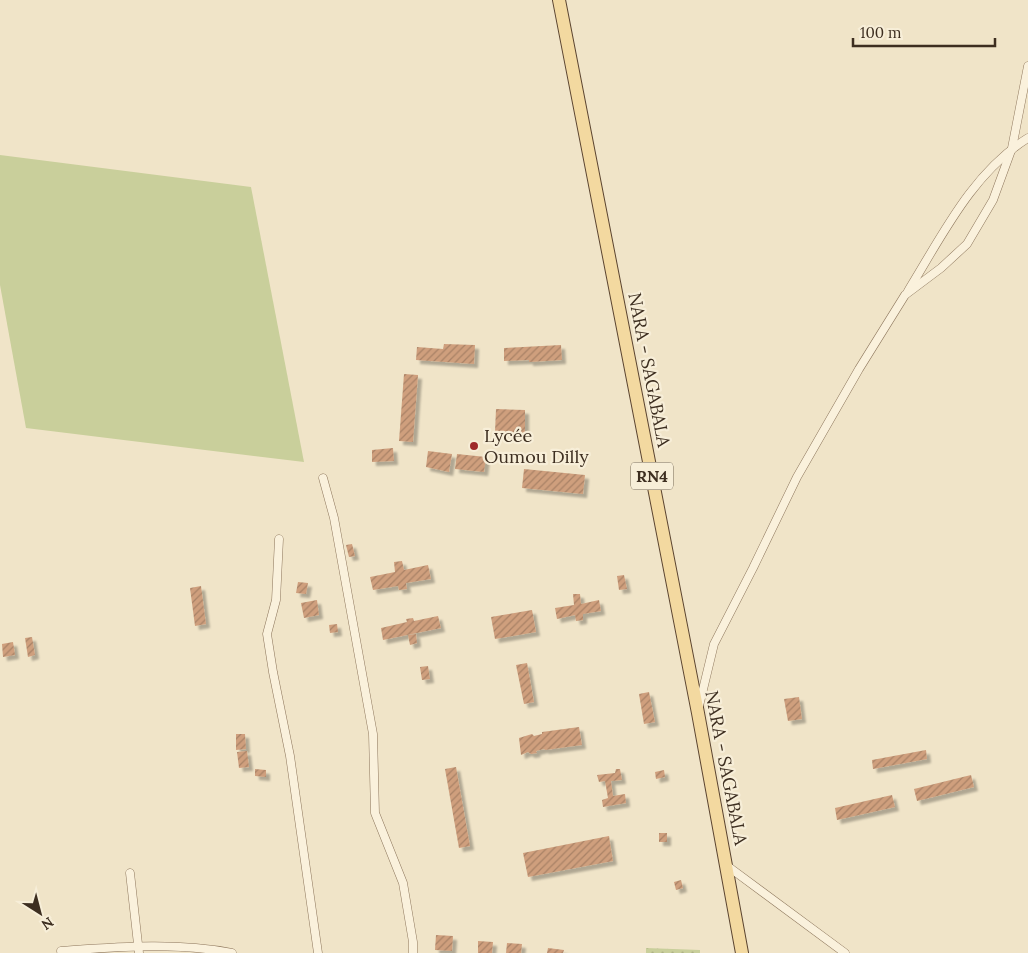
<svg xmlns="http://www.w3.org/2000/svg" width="1028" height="953" font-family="Lora,serif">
<defs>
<pattern id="green-dots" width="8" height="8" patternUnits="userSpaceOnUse" patternTransform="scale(1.25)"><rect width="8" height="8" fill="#c9cf9b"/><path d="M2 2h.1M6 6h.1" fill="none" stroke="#aeb285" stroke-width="1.8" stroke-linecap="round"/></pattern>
<pattern id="building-hatch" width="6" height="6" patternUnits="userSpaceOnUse" patternTransform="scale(1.25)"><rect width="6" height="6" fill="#cf9f7d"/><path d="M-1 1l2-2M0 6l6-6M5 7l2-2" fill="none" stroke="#a98266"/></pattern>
<filter id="shadow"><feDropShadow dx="4" dy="4" stdDeviation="1" flood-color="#0004"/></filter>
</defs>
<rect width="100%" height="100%" fill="#f0e4c8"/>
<polygon fill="url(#green-dots)" points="646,948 700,950 700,953 646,953"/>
<polygon fill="#c9cf9b" points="0,155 251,187 304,462 26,428 0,285"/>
<g fill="url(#building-hatch)" filter="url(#shadow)">
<polygon points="444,344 475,345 474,364 416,360 417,347 443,349"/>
<polygon points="561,345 562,360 529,362 529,360 504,361 504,348"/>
<polygon points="404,374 418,375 413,442 399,441"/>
<polygon points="496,409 525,410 525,433 495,432"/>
<polygon points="393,448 394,461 372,462 372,450"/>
<polygon points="428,451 452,454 449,472 426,467"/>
<polygon points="457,454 486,457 484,472 455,469"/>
<polygon points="524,469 585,475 583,494 522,488"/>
<polygon points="352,544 355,556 349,557 346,545"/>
<polygon points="402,561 404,570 428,565 431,579 406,583 407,589 399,590 398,586 373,590 370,577 395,572 394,562"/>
<polygon points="624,575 627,589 619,590 617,576"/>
<polygon points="298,582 308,583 306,594 296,593"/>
<polygon points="201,586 206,624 195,626 190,588"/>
<polygon points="573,594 580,594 581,604 599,600 601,611 583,614 583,620 576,621 575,615 557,619 555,608 574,605"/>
<polygon points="317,600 319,615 304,618 301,603"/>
<polygon points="532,610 536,632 495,639 491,617"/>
<polygon points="438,616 441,628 383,640 381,628 407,622 406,619 413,618 414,621"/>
<polygon points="337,624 338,632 330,633 329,625"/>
<polygon points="416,634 417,643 410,645 408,635"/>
<polygon points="32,637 35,655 28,657 25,638"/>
<polygon points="13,642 15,655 3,657 2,644"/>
<polygon points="527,663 534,702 524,704 516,665"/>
<polygon points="428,666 430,679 422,680 420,667"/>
<polygon points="649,692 655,722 644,724 639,694"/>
<polygon points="799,697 802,719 788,721 784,699"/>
<polygon points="579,727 582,745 545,750 544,749 536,751 537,753 531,754 528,752 521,755 519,738 532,734 534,736 542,734 542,732"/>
<polygon points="236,734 245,734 246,749 236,750"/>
<polygon points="926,750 927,759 873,769 872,760"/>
<polygon points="247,751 249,767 239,768 237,752"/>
<polygon points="456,767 470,846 459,848 445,769"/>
<polygon points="255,769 266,770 266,777 255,776"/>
<polygon points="616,769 620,769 622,780 611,781 613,796 625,794 626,803 603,807 602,800 608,798 605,781 599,782 597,775 615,773"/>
<polygon points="664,770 665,777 656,779 655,772"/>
<polygon points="971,775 974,787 917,801 914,789"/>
<polygon points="892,795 895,807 837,820 835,808"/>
<rect x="659" y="833" width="8" height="9"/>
<polygon points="609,836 613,861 528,877 523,853"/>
<polygon points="681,880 683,888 676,890 674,882"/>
<polygon points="436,935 453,936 452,951 435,950"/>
<polygon points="478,941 493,942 492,953 478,953"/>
<polygon points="507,943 522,944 521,953 506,953"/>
<polygon points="548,948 564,950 563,953 547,953"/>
</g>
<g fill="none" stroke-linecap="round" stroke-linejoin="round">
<defs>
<g id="minor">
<path d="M908 291C942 236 972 173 1028 138"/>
<polyline points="323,478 334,518 373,734 375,813 403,883 413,942 413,953"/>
<polyline points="279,539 276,600 267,634 273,672 290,756 318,953"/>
<polyline points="699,706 714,644 753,568 797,477 859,369 905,295 941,268 967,244 993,200 1012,148 1028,66"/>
<polyline points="726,865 845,953"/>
<polyline points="130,873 139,953"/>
<path d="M61 951C118 947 176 942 232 953"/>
</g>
<polyline id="primary" points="559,0 698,713 742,953"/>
</defs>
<use href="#minor" stroke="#8d765c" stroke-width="9"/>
<use href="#primary" stroke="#5b4430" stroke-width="14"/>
<use href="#minor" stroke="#faf1dc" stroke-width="8"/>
<use href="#primary" stroke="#f3d9a0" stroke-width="12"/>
</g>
<circle fill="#9e2a2b" stroke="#f7eed8" stroke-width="2" cx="474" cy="446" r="5"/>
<g text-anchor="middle" stroke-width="4.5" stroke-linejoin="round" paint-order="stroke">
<rect fill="#f7eed8" stroke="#756857" stroke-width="1" x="631" y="462.5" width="42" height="27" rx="4"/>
<g font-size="16" font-weight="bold" fill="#3d2e20">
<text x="652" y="482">RN4</text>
</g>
<g font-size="18" fill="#3d2e20" stroke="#f7eed8">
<text transform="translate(649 370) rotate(79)" y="6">NARA - SAGABALA</text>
<text transform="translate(726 768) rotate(79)" y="6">NARA - SAGABALA</text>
</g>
<g font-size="18" fill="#3d2e20" stroke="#f7eed8" text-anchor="start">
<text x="484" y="442">Lycée<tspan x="484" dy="21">Oumou Dilly</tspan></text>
</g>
</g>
<g transform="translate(40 913) rotate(144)" stroke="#f7eed8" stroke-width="4" paint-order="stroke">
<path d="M0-4L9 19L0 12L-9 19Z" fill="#3d2e20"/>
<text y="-8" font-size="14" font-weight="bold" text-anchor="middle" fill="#3d2e20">N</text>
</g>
<path d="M853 38v8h142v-8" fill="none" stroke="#3d2e20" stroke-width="2.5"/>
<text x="860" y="38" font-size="15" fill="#3d2e20" stroke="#f7eed8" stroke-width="4" paint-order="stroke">100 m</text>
</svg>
